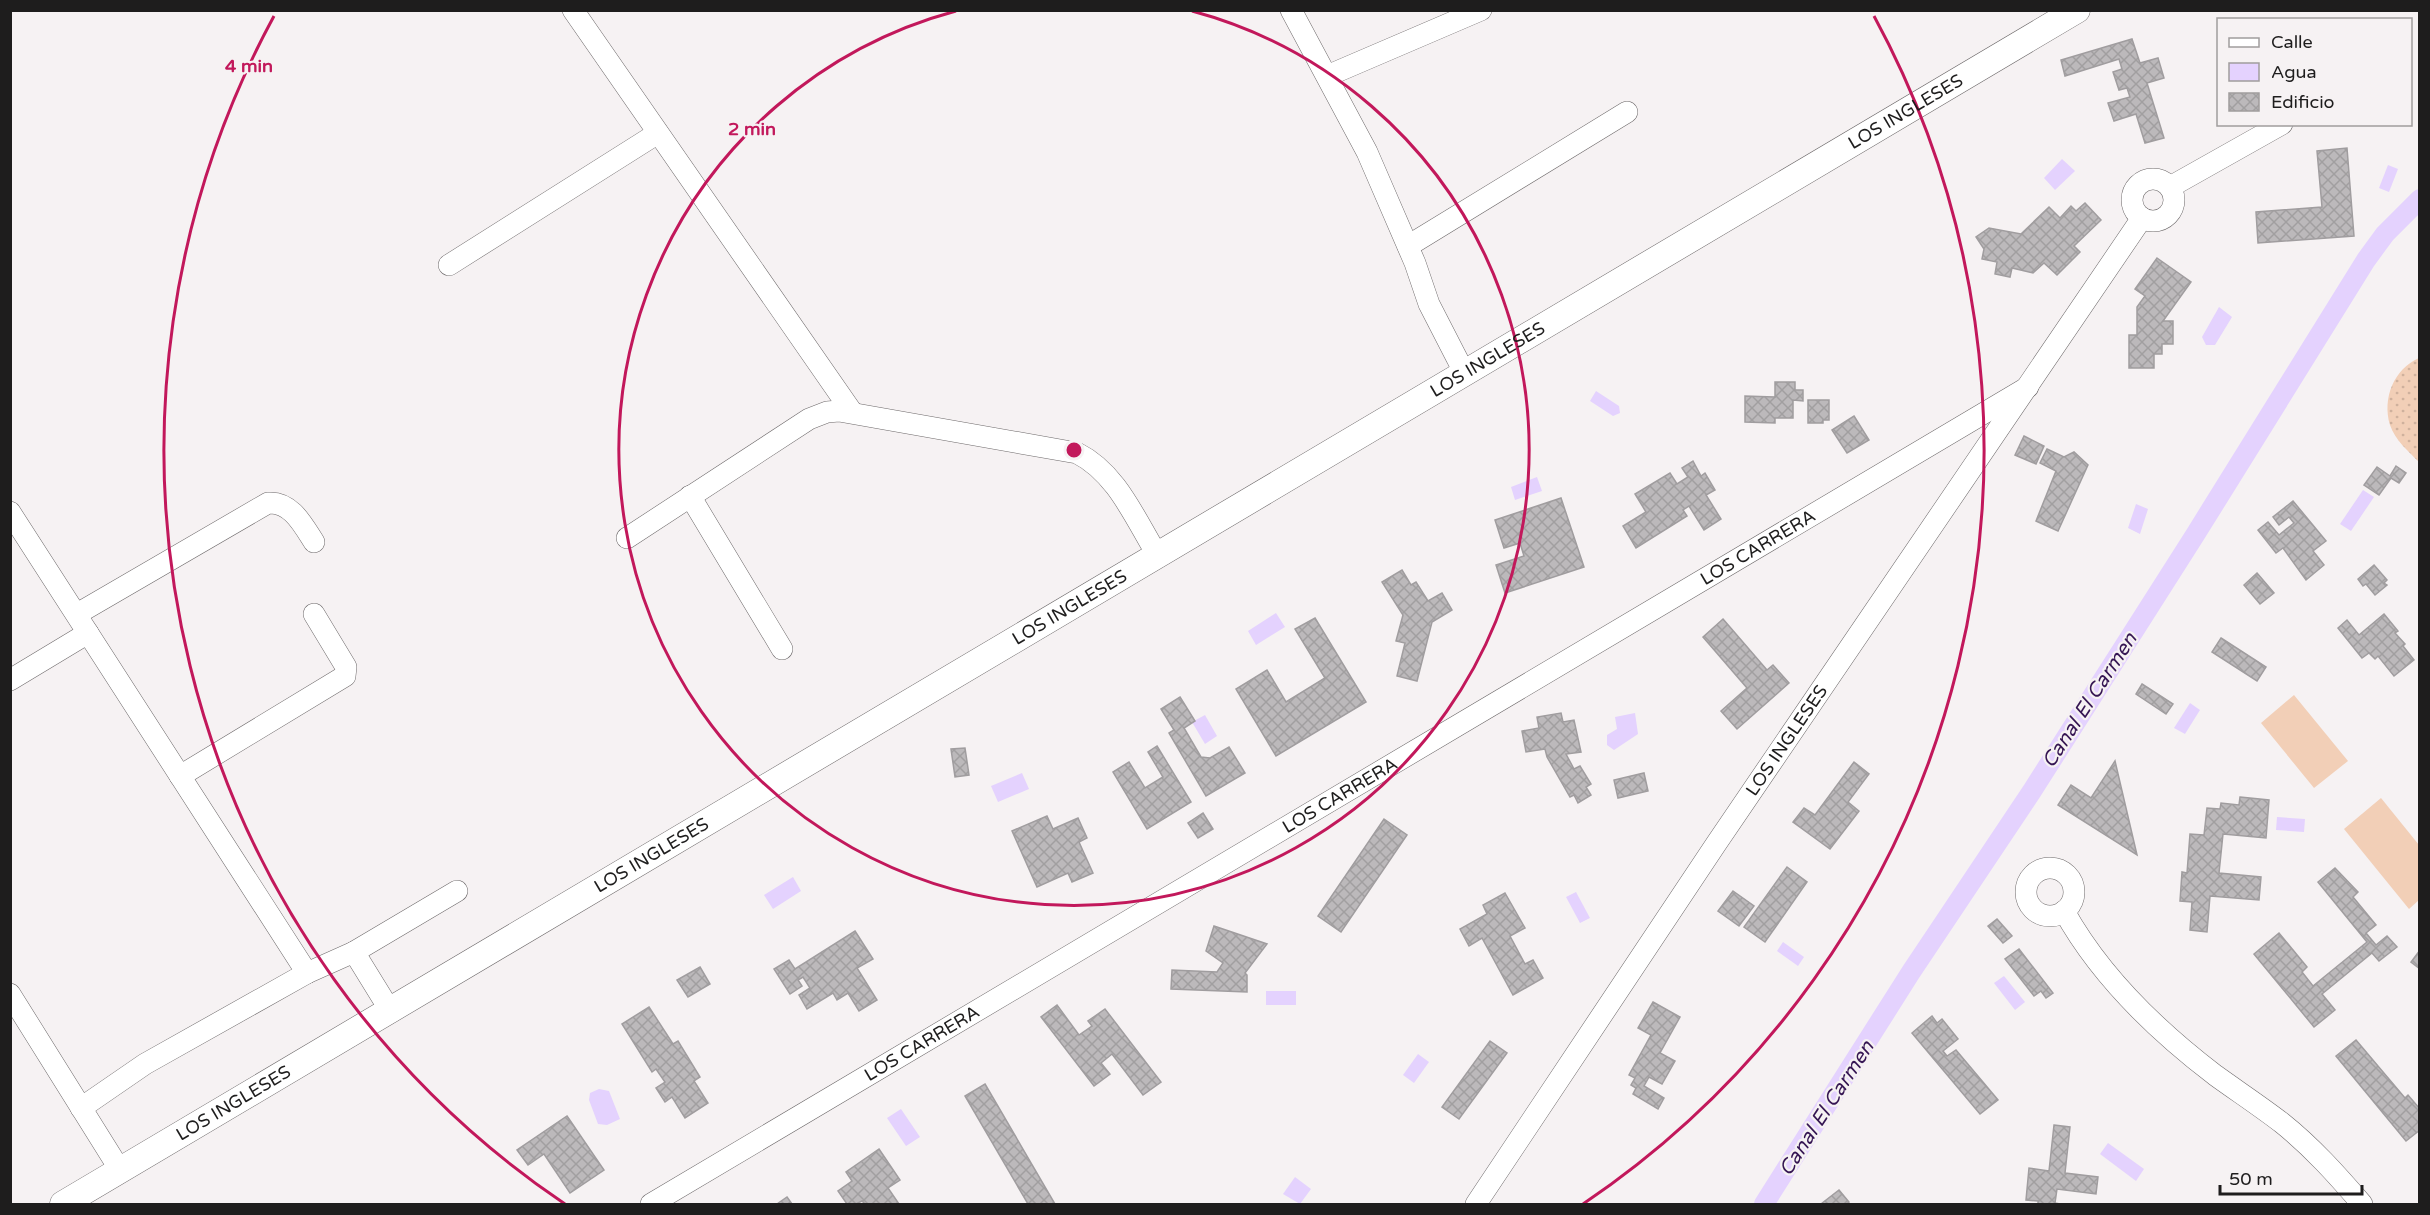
<svg xmlns="http://www.w3.org/2000/svg" width="2430" height="1215" font-family="'Varela Round',sans-serif">
<defs>
<pattern id="green-dots" width="8" height="8" patternUnits="userSpaceOnUse" patternTransform="scale(1.5)"><rect width="8" height="8" fill="#f2cfb7"/><path d="M2 2h.1M6 6h.1" fill="none" stroke="#cfb19d" stroke-width="1.8" stroke-linecap="round"/></pattern>
<pattern id="building-cross-hatch" width="8" height="8" patternUnits="userSpaceOnUse" patternTransform="scale(1.5)"><rect width="8" height="8" fill="#bcb9bb"/><path d="M0 0l8 8M0 8l8-8" fill="none" stroke="#a19fa0"/></pattern>
</defs>
<rect width="100%" height="100%" fill="#f6f2f3"/>
<path fill="url(#green-dots)" d="M2419 358V462C2409 452 2395 440 2390 425 2382 398 2394 369 2419 358Z"/>
<g fill="#f2cfb7">
<polygon points="2294,695 2348,761 2314,788 2261,723"/>
<polygon points="2381,798 2419,845 2419,900 2409,909 2344,829"/>
</g>
<g fill="#e4d2fe">
<polygon points="2062,159 2075,171 2055,190 2044,178"/>
<polygon points="2388,165 2398,169 2389,192 2379,188"/>
<polygon points="2219,307 2232,317 2215,345 2206,345 2202,337"/>
<polygon points="1596,391 1619,406 1620,413 1613,416 1590,401"/>
<polygon points="1537,477 1542,491 1515,500 1511,487"/>
<polygon points="2363,490 2374,497 2351,531 2340,524"/>
<polygon points="2136,504 2148,509 2140,534 2128,528"/>
<polygon points="1276,613 1285,627 1256,645 1248,631"/>
<polygon points="2190,703 2200,710 2185,734 2174,728"/>
<polygon points="1635,713 1638,734 1614,750 1607,745 1607,735 1617,729 1615,717"/>
<polygon points="1205,715 1217,736 1205,744 1192,722"/>
<polygon points="1022,773 1029,789 998,802 991,786"/>
<polygon points="2277,817 2305,819 2304,832 2276,830"/>
<polygon points="793,877 801,891 773,909 764,895"/>
<polygon points="1576,892 1590,918 1580,923 1566,897"/>
<polygon points="1783,942 1804,957 1798,966 1777,951"/>
<polygon points="2004,976 2025,1002 2015,1010 1994,983"/>
<rect x="1266" y="991" width="30" height="14"/>
<polygon points="1418,1054 1429,1062 1414,1083 1403,1075"/>
<polygon points="599,1089 609,1091 620,1119 607,1125 598,1124 589,1100 590,1093"/>
<polygon points="901,1109 920,1137 906,1146 887,1118"/>
<polygon points="2108,1143 2144,1169 2136,1181 2100,1154"/>
<polygon points="1295,1177 1311,1189 1300,1204 1283,1194"/>
</g>
<g fill="none" stroke-linecap="round" stroke-linejoin="round">
<polyline stroke="#e4d2fe" stroke-width="20" points="1764,1204 1911,972 2032,791 2195,535 2366,260 2385,234 2420,199"/>
</g>
<g fill="url(#building-cross-hatch)" stroke="#a09d9f" stroke-width="1.5">
<polygon points="2132,39 2140,63 2158,58 2164,78 2147,83 2164,138 2145,143 2136,114 2114,121 2108,103 2130,97 2127,88 2119,90 2113,72 2122,69 2119,59 2065,76 2061,60"/>
<polygon points="2347,148 2354,236 2258,243 2256,212 2322,207 2317,151"/>
<polygon points="2085,203 2101,220 2074,246 2080,252 2057,275 2044,263 2033,273 2012,268 2010,277 1995,274 1997,262 1982,259 1984,249 1976,237 1989,228 2021,234 2049,207 2060,218 2071,206 2076,211"/>
<polygon points="2157,258 2191,282 2163,321 2173,321 2173,344 2162,344 2162,354 2154,354 2154,368 2129,368 2129,335 2137,335 2137,307 2145,296 2135,289"/>
<polygon points="1775,382 1795,382 1795,390 1803,390 1803,401 1793,400 1793,418 1775,418 1775,423 1745,422 1745,396 1775,397"/>
<polygon points="1808,400 1829,400 1829,420 1823,420 1823,423 1808,423"/>
<polygon points="1854,416 1869,440 1847,453 1832,430"/>
<polygon points="2024,436 2044,446 2036,464 2015,455"/>
<polygon points="2047,449 2064,457 2074,452 2088,465 2058,531 2036,521 2056,471 2040,463"/>
<polygon points="1693,461 1701,476 1705,473 1715,490 1706,495 1721,519 1704,530 1689,506 1683,510 1687,516 1636,548 1623,526 1646,512 1635,494 1670,473 1677,484 1688,477 1682,468"/>
<polygon points="2396,466 2406,473 2399,483 2391,478 2379,495 2364,485 2377,467 2390,476"/>
<polygon points="1561,498 1584,567 1505,593 1496,565 1524,556 1520,543 1504,548 1495,520"/>
<polygon points="2293,501 2326,541 2313,551 2324,565 2306,580 2283,548 2276,553 2258,530 2268,522 2279,535 2294,523 2289,517 2279,525 2273,517"/>
<polygon points="2374,565 2387,580 2384,583 2387,585 2375,595 2366,584 2363,586 2358,579"/>
<polygon points="1402,570 1411,585 1416,582 1428,601 1442,593 1452,610 1432,622 1417,681 1397,676 1405,643 1396,641 1403,615 1382,582"/>
<polygon points="2257,573 2274,593 2260,604 2244,585"/>
<polygon points="2384,614 2398,631 2395,633 2405,644 2403,646 2414,660 2394,676 2378,656 2375,659 2369,653 2362,658 2338,628 2347,620 2359,635"/>
<polygon points="1315,618 1366,702 1276,756 1236,689 1267,670 1286,702 1325,678 1295,629"/>
<polygon points="1723,619 1767,670 1773,665 1789,683 1737,729 1721,711 1747,688 1703,637"/>
<polygon points="2221,638 2266,667 2257,681 2212,652"/>
<polygon points="2142,684 2173,704 2166,714 2136,694"/>
<polygon points="1180,697 1195,721 1184,728 1201,757 1210,758 1229,747 1245,773 1206,796 1169,733 1174,730 1161,709"/>
<polygon points="1561,713 1563,722 1574,720 1581,752 1566,754 1574,769 1580,766 1591,784 1586,787 1591,795 1578,803 1574,795 1570,797 1547,757 1545,749 1526,752 1522,731 1539,728 1537,717"/>
<polygon points="1157,746 1191,802 1147,829 1113,772 1129,762 1145,788 1163,777 1148,752"/>
<polygon points="965,748 969,775 955,777 951,749"/>
<polygon points="2115,761 2137,855 2058,805 2071,785 2091,798"/>
<polygon points="1854,762 1869,774 1848,802 1859,811 1830,849 1793,822 1804,808 1815,815"/>
<polygon points="1644,773 1648,791 1618,798 1614,780"/>
<polygon points="2240,797 2269,800 2266,838 2223,834 2219,873 2261,877 2259,900 2210,896 2207,932 2190,930 2192,902 2180,901 2182,872 2187,873 2190,834 2204,835 2207,808 2220,809 2221,803 2239,805"/>
<polygon points="1203,813 1213,829 1198,838 1188,823"/>
<polygon points="1047,816 1053,829 1078,818 1087,838 1079,842 1093,873 1072,882 1068,873 1037,887 1012,831"/>
<polygon points="1384,819 1407,835 1341,932 1318,916"/>
<polygon points="1787,867 1807,882 1765,942 1744,927"/>
<polygon points="2335,868 2358,892 2353,897 2376,925 2366,933 2376,945 2387,936 2397,947 2379,961 2372,953 2322,994 2335,1010 2314,1027 2254,954 2279,933 2307,967 2302,972 2313,986 2367,942 2318,882"/>
<polygon points="1733,891 1754,906 1739,926 1718,911"/>
<polygon points="1505,893 1525,928 1510,936 1525,964 1533,960 1543,978 1513,995 1482,938 1469,946 1460,929 1487,914 1483,905"/>
<polygon points="1997,919 2012,936 2003,943 1988,926"/>
<polygon points="1214,926 1267,944 1245,973 1247,975 1247,992 1171,989 1172,970 1217,972 1223,963 1206,951"/>
<polygon points="855,931 873,959 857,968 877,1000 859,1011 848,993 837,1000 833,993 807,1009 799,995 810,988 803,977 798,980 802,986 790,994 774,969 789,960 795,969"/>
<polygon points="2019,949 2053,993 2046,998 2041,991 2034,996 2005,959"/>
<polygon points="2420,950 2420,969 2411,962"/>
<polygon points="700,967 710,984 688,997 677,980"/>
<polygon points="1653,1002 1680,1017 1660,1053 1675,1061 1662,1084 1649,1077 1644,1086 1664,1098 1658,1109 1633,1094 1636,1088 1631,1085 1635,1078 1629,1075 1651,1035 1638,1028"/>
<polygon points="1057,1005 1079,1035 1092,1026 1088,1021 1105,1009 1161,1082 1143,1095 1112,1054 1101,1063 1110,1074 1094,1086 1041,1017"/>
<polygon points="649,1007 673,1044 678,1041 700,1077 694,1081 708,1103 685,1118 672,1097 665,1102 656,1088 665,1082 656,1069 652,1072 622,1024"/>
<polygon points="1932,1016 1937,1023 1942,1019 1958,1039 1943,1051 1947,1056 1956,1050 1998,1100 1980,1114 1912,1033"/>
<polygon points="2356,1040 2405,1098 2408,1095 2420,1109 2420,1130 2406,1141 2336,1056"/>
<polygon points="1490,1041 1507,1053 1459,1119 1442,1107"/>
<polygon points="985,1084 1055,1204 1028,1204 965,1096"/>
<polygon points="567,1116 604,1170 570,1193 544,1154 528,1165 517,1150"/>
<polygon points="2054,1125 2070,1127 2065,1173 2098,1177 2096,1194 2057,1189 2055,1203 2060,1204 2038,1204 2038,1201 2026,1200 2029,1168 2049,1171"/>
<polygon points="879,1149 900,1180 888,1188 899,1204 865,1204 862,1201 856,1204 847,1204 838,1191 852,1181 846,1172"/>
<polygon points="1839,1190 1849,1202 1846,1204 1821,1204"/>
<polygon points="787,1197 792,1204 777,1204"/>
</g>
<g fill="none" stroke-linecap="round" stroke-linejoin="round">
<defs>
<g id="minor">
<polyline points="573,10 852,412"/>
<polyline points="1291,10 1367,152 1415,263 1429,304 1465,374"/>
<polyline points="1327,76 1481,10"/>
<circle cx="2153" cy="200" r="21"/>
<polyline points="2170,187 2282,124"/>
<polyline points="1408,246 1627,112"/>
<polyline points="449,265 658,133"/>
<polyline points="690,496 782,649"/>
<polyline points="10,512 307,973"/>
<path d="M627 538 809 419 827 412 839 411 1077 453C1117 473 1135 519 1158 556"/>
<path d="M77 614 268 503C291 501 303 525 314 542"/>
<polyline points="10,680 88,633"/>
<polyline points="180,776 345,676 346,667 314,614"/>
<circle cx="2050" cy="892" r="24"/>
<path d="M2064 911C2100 976 2156 1030 2215 1075 2237 1091 2260 1106 2282 1123 2312 1147 2337 1175 2362 1204"/>
<polyline points="354,952 391,1012"/>
<polyline points="10,994 120,1170"/>
<polyline points="81,1108 145,1064 307,973 354,952 457,891"/>
<path id="s1" d="M651 1204 2028 387"/>
<path id="s2" d="M1476 1204 1716 844 2142 218"/>
</g>
<g id="tertiary">
<path id="s3" d="M63 1204 2077 10"/>
</g>
</defs>
<use href="#minor" stroke="#6d696a" stroke-width="22"/>
<use href="#tertiary" stroke="#6d696a" stroke-width="27"/>
<use href="#minor" stroke="#fff" stroke-width="21"/>
<use href="#tertiary" stroke="#fff" stroke-width="26"/>
</g>
<g fill="none" stroke="#c2185b" stroke-width="3">
<path d="M1192 11A455 455 0 1 1 956 11"/>
<path d="M565 1204A910 910 0 0 1 274 16M1874 16A910 910 0 0 1 1583 1204"/>
</g>
<g text-anchor="middle" stroke-width="4.5" stroke-linejoin="round" paint-order="stroke">
<g font-size="18" fill="#1e1d1d" stroke="#f6f2f3">
<text dy="6" stroke="none"><textPath href="#s3" startOffset="2142">LOS INGLESES</textPath></text>
<text dy="6" stroke="none"><textPath href="#s3" startOffset="1656">LOS INGLESES</textPath></text>
<text dy="6" stroke="none"><textPath href="#s1" startOffset="1287">LOS CARRERA</textPath></text>
<text dy="6" stroke="none"><textPath href="#s3" startOffset="1170">LOS INGLESES</textPath></text>
<text dy="6" stroke="none"><textPath href="#s2" startOffset="558">LOS INGLESES</textPath></text>
<text dy="6" stroke="none"><textPath href="#s1" startOffset="801">LOS CARRERA</textPath></text>
<text dy="6" stroke="none"><textPath href="#s3" startOffset="684">LOS INGLESES</textPath></text>
<text dy="6" stroke="none"><textPath href="#s1" startOffset="315">LOS CARRERA</textPath></text>
<text dy="6" stroke="none"><textPath href="#s3" startOffset="198">LOS INGLESES</textPath></text>
</g>
<g font-size="20" font-style="italic" fill="#351553" stroke="#f6f2f3">
<text transform="translate(2089 700) rotate(-57)" y="7">Canal El Carmen</text>
<text transform="translate(1826 1108) rotate(-57)" y="7">Canal El Carmen</text>
</g>
</g>
<circle cx="1074" cy="450" r="9" fill="#c2185b" stroke="#f6f2f3" stroke-width="3"/>
<g font-size="18" text-anchor="middle" font-weight="bold" fill="#c2185b" stroke="#f6f2f3" stroke-width="4.5" stroke-linejoin="round" paint-order="stroke">
<text x="249" y="72">4 min</text>
<text x="752" y="135">2 min</text>
</g>
<rect width="2430" height="1215" fill="none" stroke="#1e1d1d" stroke-width="24"/>
<rect x="2217" y="18" width="195" height="108" fill="#f6f2f3" stroke="#a09d9d" stroke-width="1.5"/>
<rect x="2229" y="38" width="30" height="9" fill="#ffffff" stroke="#a09d9d" stroke-width="1.5"/>
<text x="2271" y="48" font-size="18" fill="#1e1d1d">Calle</text>
<rect x="2229" y="63" width="30" height="18" fill="#e4d2fe" stroke="#a09d9d" stroke-width="1.5"/>
<text x="2271" y="78" font-size="18" fill="#1e1d1d">Agua</text>
<rect x="2229" y="93" width="30" height="18" fill="url(#building-cross-hatch)" stroke="#a09d9d" stroke-width="1.5"/>
<text x="2271" y="108" font-size="18" fill="#1e1d1d">Edificio</text>
<path d="M2220 1185v9h142v-9" fill="none" stroke="#1e1d1d" stroke-width="3"/>
<text x="2229" y="1185" font-size="18" fill="#1e1d1d" stroke="#f6f2f3" stroke-width="4.5" paint-order="stroke">50 m</text>
</svg>
